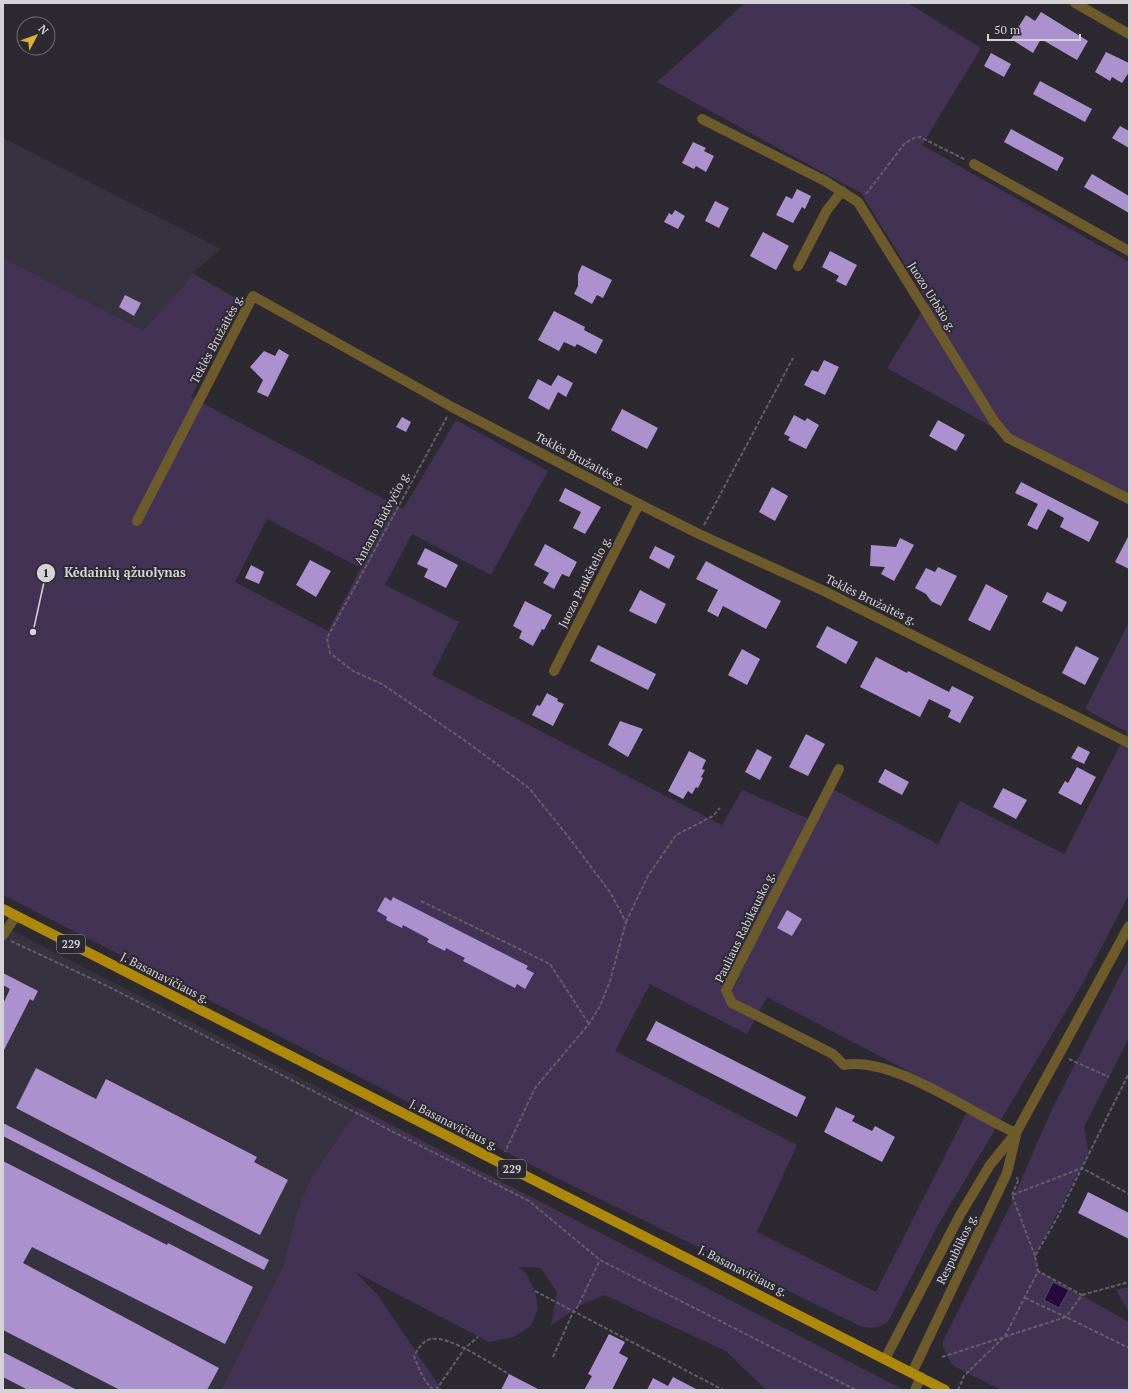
<svg xmlns="http://www.w3.org/2000/svg" width="1132" height="1393" font-family="'PT Serif',serif">
<rect width="100%" height="100%" fill="#2c2931"/>
<g fill="#37323f">
<polygon points="3,138 221,249 192,273 184,286 143,330 3,258"/>
<polygon points="3,926 359,1108 311,1178 297,1211 284,1264 221,1390 3,1390"/>
</g>
<g fill="#423355" fill-rule="evenodd">
<polygon points="745,3 908,3 981,48 922,145 1129,262 1129,504 887,368 928,302 861,193 657,82"/>
<path d="M3 258 143 330 184 286 192 273 241 301 191 397 403 509 456 420 548 471 491 575 412 534 385 585 459 622 432 675 722 825 742 790 809 819 834 790 938 844 960 801 1064 854 1127 732 1085 709 1129 622V894L1085 979 938 1225 888 1322C877 1329 870 1329 858 1325L559 1179 3 895ZM267 519 361 568 328 631 235 582ZM650 984 747 1034 767 997 971 1104 876 1292 757 1232 797 1145 615 1051Z"/>
<polygon points="1129,958 1129,1037 1084,1127 1089,1153 1035,1256 1038,1271 1129,1322 1129,1390 1001,1390 952,1365 943,1347 943,1341 1009,1208 1052,1109"/>
<polygon points="359,1108 904,1390 766,1390 726,1351 604,1295 583,1304 551,1325 557,1292 541,1268 518,1267 526,1273 535,1291 538,1309 531,1326 514,1337 489,1342 355,1272 377,1294 442,1390 221,1390 284,1264 297,1211 311,1178"/>
<polygon points="1129,1287 1129,1312 1116,1290"/>
</g>
<polygon fill="#250a3d" stroke="#5a466c" points="1053,1282 1069,1290 1059,1308 1044,1300"/>
<g fill="#ac91cf">
<polygon points="1041,12 1088,41 1077,60 1041,39 1033,53 1011,39 1026,15 1035,21"/>
<polygon points="1106,52 1129,63 1129,72 1122,83 1112,77 1110,81 1095,72"/>
<polygon points="991,53 1011,64 1004,77 984,66"/>
<polygon points="1040,81 1092,109 1085,122 1033,94"/>
<polygon points="1120,126 1129,131 1129,148 1112,138"/>
<polygon points="1011,129 1064,158 1057,171 1004,142"/>
<polygon points="693,142 706,148 704,151 714,156 706,172 696,166 694,169 682,163"/>
<polygon points="1092,174 1129,196 1129,213 1084,187"/>
<polygon points="797,189 811,196 805,209 802,207 793,223 776,215 786,196 792,199"/>
<polygon points="715,201 729,208 719,228 705,221"/>
<polygon points="675,210 685,216 678,229 664,222 669,213 672,215"/>
<polygon points="763,232 789,246 776,270 750,256"/>
<polygon points="830,251 857,265 846,286 836,281 839,276 822,267"/>
<polygon points="582,265 612,280 603,298 597,295 592,304 574,294 578,286 578,274"/>
<polygon points="125,295 141,303 134,316 119,307"/>
<polygon points="554,311 585,327 584,330 603,340 596,354 577,344 575,347 564,342 559,351 538,340"/>
<polygon points="279,349 289,355 268,397 257,392 263,380 250,367 264,351 275,356"/>
<polygon points="824,360 839,367 825,395 804,385 812,370 818,372"/>
<polygon points="558,375 573,383 566,397 558,392 549,410 528,398 538,379 551,386"/>
<polygon points="622,409 658,428 647,449 611,430"/>
<polygon points="794,415 805,421 807,418 819,425 806,449 788,440 790,437 784,434"/>
<polygon points="402,417 411,422 406,432 396,427"/>
<polygon points="938,420 965,435 956,451 929,436"/>
<polygon points="1021,482 1099,522 1089,542 1060,527 1064,518 1048,509 1037,530 1027,525 1038,504 1015,493"/>
<polygon points="772,487 788,496 775,521 759,512"/>
<polygon points="565,488 601,507 585,534 573,528 581,512 559,501"/>
<polygon points="1129,535 1129,569 1115,562"/>
<polygon points="900,538 914,545 894,581 881,574 885,567 870,566 871,545 896,547"/>
<polygon points="545,544 577,562 569,577 562,574 554,589 543,583 549,573 534,565"/>
<polygon points="655,546 675,556 669,569 649,558"/>
<polygon points="425,548 458,565 446,588 424,577 428,569 417,564"/>
<polygon points="310,560 331,571 316,597 296,585"/>
<polygon points="706,561 781,601 766,629 723,606 718,617 707,611 718,590 696,579"/>
<polygon points="251,565 264,572 259,584 245,578"/>
<polygon points="938,567 957,576 941,606 931,601 926,594 915,588 926,568 935,572"/>
<polygon points="986,584 1008,596 990,631 968,620"/>
<polygon points="640,590 666,604 656,624 629,611"/>
<polygon points="1047,592 1067,602 1062,612 1042,602"/>
<polygon points="525,601 552,615 544,630 542,629 533,646 519,638 522,631 513,626"/>
<polygon points="827,626 858,642 846,664 816,647"/>
<polygon points="598,645 656,674 648,690 590,661"/>
<polygon points="1076,646 1099,658 1085,685 1062,673"/>
<polygon points="742,649 760,659 747,685 728,675"/>
<polygon points="876,657 907,673 908,671 949,692 952,686 974,697 960,723 948,717 951,710 929,699 920,717 860,687"/>
<polygon points="547,693 558,699 557,701 564,704 553,726 532,715 537,705 540,706"/>
<polygon points="620,721 643,729 628,757 608,745"/>
<polygon points="806,734 825,744 808,776 789,767"/>
<polygon points="1078,746 1090,752 1084,764 1071,758"/>
<polygon points="757,749 772,757 760,780 745,772"/>
<polygon points="689,751 706,760 702,769 705,770 701,777 703,778 698,788 696,787 692,794 688,791 683,799 668,791"/>
<polygon points="1077,767 1096,777 1081,805 1058,793 1065,781 1068,783"/>
<polygon points="885,769 909,782 902,795 878,782"/>
<polygon points="1003,788 1027,800 1016,819 993,807"/>
<polygon points="385,897 391,901 393,897 528,966 526,969 534,973 525,989 517,984 515,988 463,961 465,958 446,948 445,951 427,942 429,939 403,925 402,928 386,920 387,917 377,911"/>
<polygon points="787,910 802,919 792,936 777,928"/>
<polygon points="3,973 38,991 33,1001 30,999 3,1052 3,1004 10,989 3,985"/>
<polygon points="656,1021 806,1097 797,1117 646,1040"/>
<polygon points="36,1068 96,1099 106,1079 257,1157 254,1162 288,1180 260,1235 16,1108"/>
<polygon points="836,1107 855,1116 852,1121 872,1131 875,1126 895,1137 882,1162 824,1132"/>
<polygon points="3,1123 269,1260 264,1270 3,1136"/>
<polygon points="3,1161 167,1245 168,1243 253,1287 225,1344 32,1247 23,1263 219,1368 207,1390 120,1390 3,1330"/>
<polygon points="1088,1192 1129,1213 1129,1239 1078,1213"/>
<polygon points="609,1334 625,1342 619,1353 628,1358 612,1390 584,1390 592,1376 588,1374"/>
<polygon points="3,1352 77,1390 28,1390 3,1377"/>
<polygon points="509,1374 540,1390 501,1390"/>
<polygon points="673,1377 698,1390 647,1390 653,1378 668,1386"/>
</g>
<g fill="none" stroke-linecap="round" stroke-linejoin="round">
<g stroke="#625f66" stroke-width="2" stroke-dasharray="4 2" stroke-linecap="butt">
<polyline points="866,194 905,143 914,138 920,137 966,160"/>
<polyline points="447,417 327,638 330,653 353,671 382,684 467,742 529,788 567,835 610,892 626,922 610,981 600,1006 589,1024 535,1088 505,1152"/>
<polyline points="704,525 793,358"/>
<polyline points="421,901 550,964 589,1024"/>
<polyline points="626,922 648,876 676,835 713,816 720,808"/>
<polyline points="11,941 107,986 529,1201 600,1260 856,1390"/>
<polyline points="1069,1059 1109,1077"/>
<polyline points="1012,1195 1019,1179 1016,1178"/>
<polyline points="1035,1256 1012,1195 1082,1168 1129,1194"/>
<polyline points="535,1291 723,1390"/>
<polyline points="1082,1295 1129,1282"/>
<polyline points="1025,1298 1066,1317 1082,1295 1038,1271"/>
<polyline points="553,1357 574,1310 577,1308 600,1260"/>
<polyline points="942,1357 1066,1317 1129,1348"/>
<path d="M433 1390C423 1380 419 1369 414 1356 418 1349 422 1341 431 1339 449 1335 493 1365 509 1374"/>
<polyline points="436,1390 465,1348 478,1337"/>
<polyline points="958,1390 964,1376 1005,1336 1038,1271 1035,1256 1057,1218 1129,1073"/>
</g>
<g stroke="#6d5b2c" stroke-width="10">
<polyline points="1075,3 1129,34"/>
<polyline points="702,119 825,181 858,202 994,421 1008,438 1129,499"/>
<polyline points="974,164 1129,251"/>
<polyline points="798,266 827,210 842,191"/>
<polyline points="137,521 253,296 452,407 639,504 699,534 824,591 1129,743"/>
<polyline points="554,671 639,504"/>
<path d="M839 769 726 990 732 1003 833 1054 844 1065C891 1055 972 1114 1016 1133"/>
<polyline points="3,935 16,916"/>
<polyline points="885,1359 960,1215 990,1165 1016,1133 1129,926"/>
<polyline points="912,1373 1007,1173 1016,1135"/>
<polyline points="915,1390 921,1377"/>
</g>
<polyline stroke="#ae8808" stroke-width="10" points="3,909 945,1390"/>
</g>
<g text-anchor="middle" stroke-width="4" stroke-linejoin="round" paint-order="stroke">
<g fill="#2c2931" stroke="#a2a0a6" stroke-width="1">
<rect x="57" y="935" width="28" height="18" rx="3"/>
<rect x="498" y="1160" width="28" height="18" rx="3"/>
</g>
<g font-size="11" font-weight="bold" fill="#d5d3d8">
<text x="71" y="948">229</text>
<text x="512" y="1173">229</text>
</g>
<g font-size="12" fill="#d5d3d8" stroke="#2c2931">
<text transform="translate(932 297) rotate(58)" y="4">Juozo Urbšio g.</text>
<text transform="translate(217 339) rotate(-62)" y="4">Teklės Bružaitės g.</text>
<text transform="translate(580 459) rotate(28)" y="4">Teklės Bružaitės g.</text>
<text transform="translate(382 518) rotate(-62)" y="4">Antano Būdvyčio g.</text>
<text transform="translate(585 582) rotate(-63)" y="4">Juozo Paukštelio g.</text>
<text transform="translate(871 600) rotate(26)" y="4">Teklės Bružaitės g.</text>
<text transform="translate(745 927) rotate(-64)" y="4">Pauliaus Rabikausko g.</text>
<text transform="translate(165 978) rotate(27)" y="4">J. Basanavičiaus g.</text>
<text transform="translate(454 1125) rotate(27)" y="4">J. Basanavičiaus g.</text>
<text transform="translate(957 1249) rotate(-64)" y="4">Respublikos g.</text>
<text transform="translate(743 1271) rotate(27)" y="4">J. Basanavičiaus g.</text>
</g>
</g>
<path fill="none" stroke="#d5d3d8" stroke-width="1.5" d="M33 632L46 573"/>
<g fill="#d5d3d8" stroke="#2c2931" stroke-width="1.5">
<circle cx="33" cy="632" r="4"/>
<circle cx="46" cy="573" r="10"/>
</g>
<g font-size="12" text-anchor="middle" font-weight="bold" fill="#111">
<text x="46" y="577">1</text>
</g>
<g font-size="13" text-anchor="middle" font-weight="bold" fill="#d5d3d8" stroke="#2c2931" stroke-width="4" stroke-linejoin="round" paint-order="stroke">
<text x="125" y="577">Kėdainių ąžuolynas</text>
</g>
<rect width="1132" height="1393" fill="none" stroke="#d5d3d8" stroke-width="8"/>
<g transform="translate(36 36) rotate(49)"><circle r="19" fill="#2c2931" stroke="#706d74"/>
<path d="M0-3L7 15L0 10L-7 15Z" fill="#ddb133"/>
<text y="-6" font-size="11" font-weight="bold" text-anchor="middle" fill="#d5d3d8">N</text>
</g>
<path d="M988 34v6h92v-6" fill="none" stroke="#d5d3d8" stroke-width="2"/>
<text x="994" y="34" font-size="12" fill="#d5d3d8" stroke="#2c2931" stroke-width="3" paint-order="stroke">50 m</text>
</svg>
